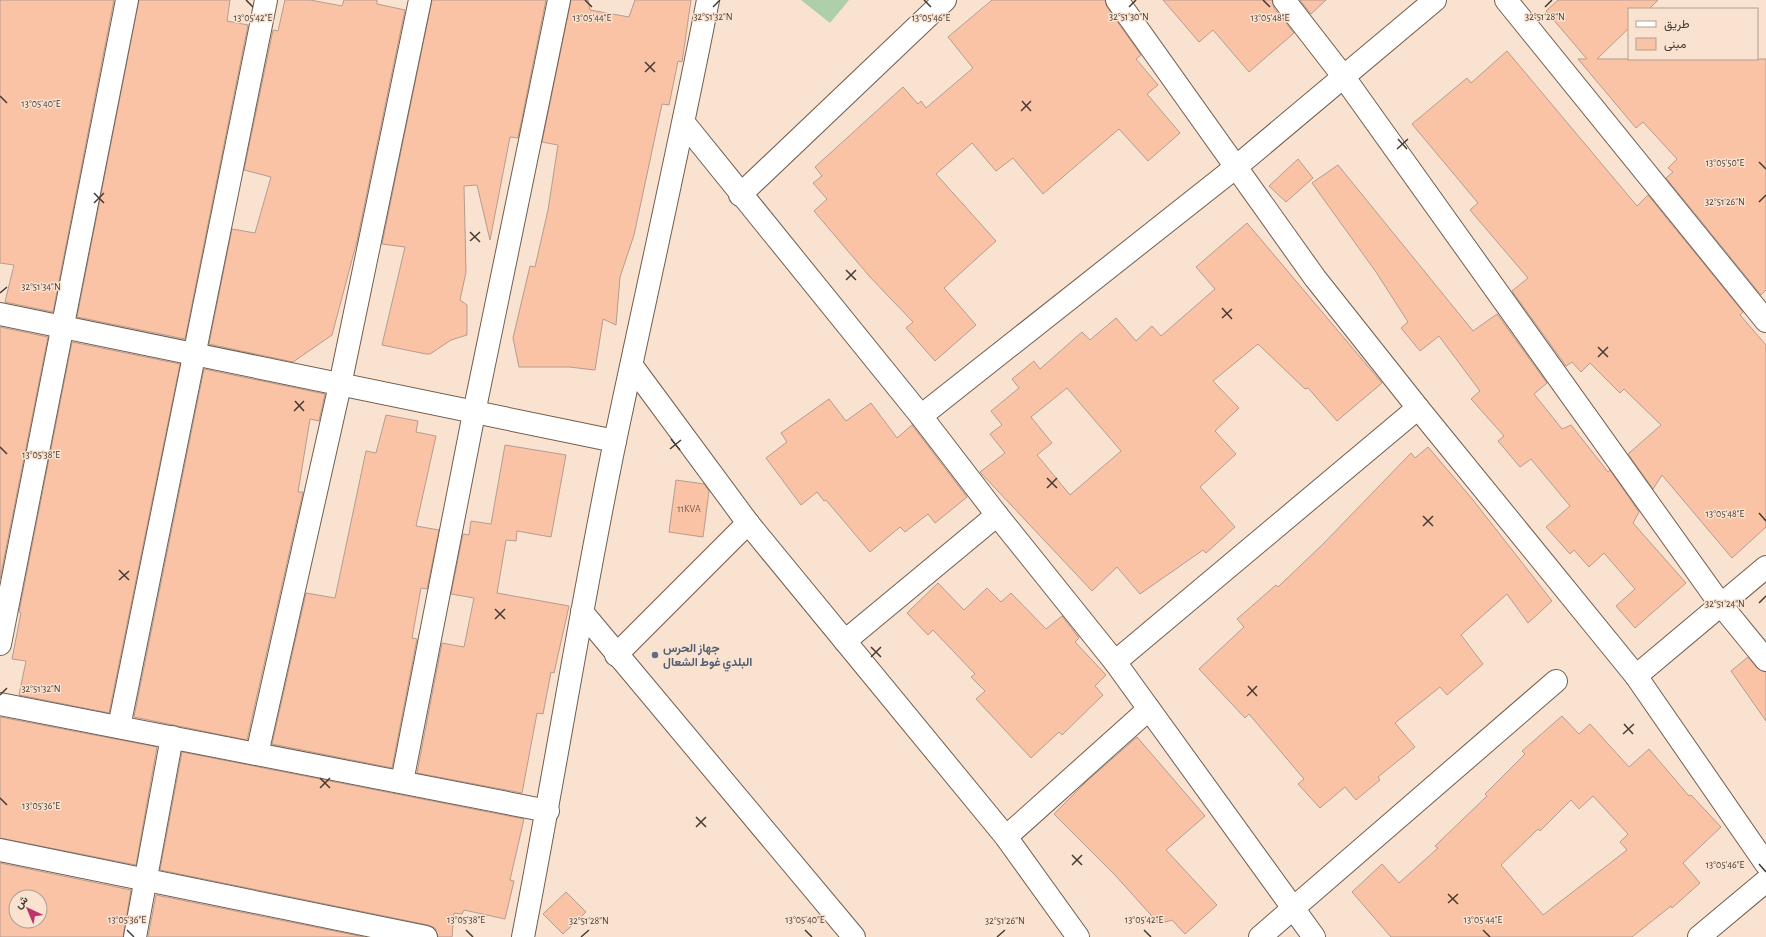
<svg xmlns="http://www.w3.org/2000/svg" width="1766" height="937" font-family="'Alegreya Sans',Vazirmatn,sans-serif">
<rect width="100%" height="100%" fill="#fae2d0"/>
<polygon fill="#aed0a9" points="801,0 849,0 830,23"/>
<g fill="#fbc3a6" stroke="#b59c8f" fill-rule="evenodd">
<polygon points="0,0 114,0 53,312 5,302 14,265 0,263"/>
<polygon points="139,0 230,0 227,21 248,25 185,339 77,317"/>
<polygon points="285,0 310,0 342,6 344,0 377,0 377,4 405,10 357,241 332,335 293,362 209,344 232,229 255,233 271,177 244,170 273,30 278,31"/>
<polygon points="432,0 546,0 518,138 510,137 490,240 477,185 464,186 466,272 460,300 467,305 467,335 451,340 430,354 426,354 382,345 405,247 382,244"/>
<polygon points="571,0 588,0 590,10 629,17 635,0 691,0 682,62 678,61 669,105 662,104 634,235 620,277 616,325 603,319 595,370 569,367 519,367 513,338 530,266 535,267 548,210 558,145 542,142"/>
<polygon points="992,0 1105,0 1107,7 1141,55 1136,59 1158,85 1147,94 1180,133 1148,161 1119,129 1043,194 1013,158 996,171 972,143 936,174 996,241 944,288 976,325 935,361 906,328 913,322 870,277 814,211 827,199 813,183 822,176 815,167 903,87 918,104 921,101 926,108 973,68 948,37"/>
<polygon points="1163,0 1272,0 1274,8 1294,33 1249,72 1213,30 1199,42"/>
<polygon points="1300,0 1326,0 1311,14"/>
<polygon points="1558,0 1658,0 1649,9 1629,9 1629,28 1597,59 1766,59 1766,290 1761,295 1666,178 1673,172 1668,168 1677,159 1643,122 1636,128 1578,59 1587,59 1546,11"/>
<polygon points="1507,51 1637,206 1648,195 1743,312 1740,315 1766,345 1766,527 1732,558 1662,475 1653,489 1628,454 1661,425 1624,389 1620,393 1590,363 1581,372 1572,362 1566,366 1512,291 1528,278 1470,210 1478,203 1412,124 1467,78 1471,83"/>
<polygon points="1298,159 1313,178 1286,202 1269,186"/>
<polygon points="1338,165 1473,331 1497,314 1547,383 1534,394 1562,429 1571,425 1608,472 1610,470 1639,512 1633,523 1686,583 1635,628 1616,606 1635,589 1604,553 1589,567 1574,550 1570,554 1546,527 1570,506 1531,459 1520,467 1498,441 1504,436 1471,399 1480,391 1439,336 1420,351 1401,328 1408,322 1376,272 1312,183"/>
<path d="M1247 223 1382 383 1337 421 1308 388 1305 389 1258 344 1213 381 1239 408 1215 431 1236 454 1200 487 1235 527 1206 553 1203 550 1140 594 1117 567 1092 591 980 472 1005 453 990 434 1002 425 991 411 1019 388 1012 379 1034 361 1040 369 1082 332 1090 340 1116 318 1136 341 1152 326 1161 336 1215 289 1196 267ZM1067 388 1121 451 1070 495 1037 455 1052 443 1031 417Z"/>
<polygon points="0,327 48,337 0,579"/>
<polygon points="72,342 180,364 109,713 19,695 26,661 12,659 21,613 19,612"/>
<polygon points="204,369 325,394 319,421 310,419 298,492 303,492 247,740 134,717"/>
<polygon points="829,399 846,421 871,403 897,438 912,425 967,497 935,523 928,514 905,532 900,527 870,552 826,500 824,501 817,492 801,505 766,458 787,442 781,433"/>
<polygon points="386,415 418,421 416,432 436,436 416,526 439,530 427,589 421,588 412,638 417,639 392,768 272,744 306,593 335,598 366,451 376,453"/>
<polygon points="505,445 566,455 551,537 517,531 516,541 506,540 497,593 569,606 554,673 551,672 543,714 537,713 522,793 417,773 442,643 464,647 474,598 451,594 463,534 469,535 471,521 491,524"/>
<polygon points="1428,447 1473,500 1552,601 1528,623 1507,594 1461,635 1483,664 1447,695 1440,687 1395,723 1415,747 1378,777 1380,780 1356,800 1345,787 1320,808 1298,784 1304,779 1249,714 1245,718 1199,669 1244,627 1237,619 1276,585 1278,587 1323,544 1411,453 1415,458"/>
<polygon points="676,480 704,484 709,491 703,537 669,532"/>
<polygon points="938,583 964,610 987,588 1001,602 1011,593 1046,629 1062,616 1079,638 1075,642 1106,675 1095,686 1103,695 1062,735 1059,732 1031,758 976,699 985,691 971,677 975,674 933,630 928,635 907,613"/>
<polygon points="1748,657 1757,668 1766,672 1766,721 1731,671"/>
<path d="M1562 716 1579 734 1590 724 1629 767 1649 749 1689 796 1691 795 1721 827 1683 863 1700 883 1672 908 1671 906 1632 937H1391L1352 892 1382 864 1399 883 1438 848 1435 846 1487 796 1485 794 1525 754 1522 751ZM1593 796 1628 834 1620 842 1627 850 1543 915 1501 865 1538 829 1540 831 1571 800 1579 809Z"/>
<polygon points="0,717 157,747 136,865 0,838"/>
<polygon points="1137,737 1205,816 1166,850 1217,905 1185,934 1172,920 1159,924 1114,874 1054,814 1087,781"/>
<polygon points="182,752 524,819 510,880 514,881 505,919 464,910 462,914 454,913 452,937 438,937 435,928 428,925 160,870"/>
<path d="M0 863 131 890 123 937H0ZM16 897H40V921H16Z"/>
<polygon points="566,892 586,912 563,934 543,914"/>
<polygon points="156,895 364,937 148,937"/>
</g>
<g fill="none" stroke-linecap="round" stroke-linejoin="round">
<defs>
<g id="street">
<polyline points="1117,0 1315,278 1418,408 1636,676 1766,864"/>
<polyline points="1284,0 1343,76 1721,605 1766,660"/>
<polyline points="1506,0 1766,321"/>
<polyline points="684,123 921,416 997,515 1115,662 1314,937"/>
<polyline points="740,195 945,0"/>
<polyline points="0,314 615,441"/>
<polyline points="632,366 748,523 1006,837 1078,937"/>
<polyline points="921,416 1236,167 1435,0"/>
<polyline points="582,612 854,937"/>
<polyline points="845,641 997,515"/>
<polyline points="0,644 127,0"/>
<polyline points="616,655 748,523"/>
<polyline points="1115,662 1418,408"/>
<polyline points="1636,676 1766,567"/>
<polyline points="0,704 548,811"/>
<polyline points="119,727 266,0"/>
<polyline points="257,754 340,385 420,0"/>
<polyline points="402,782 474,413 559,0"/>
<polyline points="1006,837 1149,709"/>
<polyline points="0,850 426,937"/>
<polyline points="135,937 172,737"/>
<path d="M523 937C555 772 581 606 615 441 646 294 679 148 708 0"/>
<polyline points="1260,937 1556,681"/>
<polyline points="1699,937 1766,881"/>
</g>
</defs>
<use href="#street" stroke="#725e4f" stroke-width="24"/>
<use href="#street" stroke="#fff" stroke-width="22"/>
</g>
<path fill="none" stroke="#443b33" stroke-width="1.5" d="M246 0 253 7M585 0 592 7M924 0 931 7M1263 0 1270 7M713 7 720 0M1129 7 1136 0M1545 7 1552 0M645 62 655 72M645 72 655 62M0 96 7 103M1022 101 1031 111M1021 111 1031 101M1398 139 1407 149M1397 149 1408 139M1759 162 1766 169M94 193 104 203M1759 202 1766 195M94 203 104 193M470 232 480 242M470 241 480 232M846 270 856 280M846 280 856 270M0 293 7 287M1222 308 1232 319M1222 318 1232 309M1598 347 1608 357M1598 357 1608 347M295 401 304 411M294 411 304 401M671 439 680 450M0 447 7 454M670 449 681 440M1047 478 1057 488M1047 488 1057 478M1759 513 1766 521M1423 516 1433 526M1423 526 1433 516M119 570 129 580M119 580 129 571M1759 603 1766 596M495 609 505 619M495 619 505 609M871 647 881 657M871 657 881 647M1248 686 1257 696M0 695 7 688M1247 696 1257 686M1624 724 1633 734M1623 734 1634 724M320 778 330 788M320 788 330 778M0 798 7 805M696 817 706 827M696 827 706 817M1072 855 1082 865M1759 864 1766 872M1072 865 1082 855M1448 894 1458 904M1448 903 1458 894M127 930 134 937M466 930 473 937M805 930 812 937M1144 930 1151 937M1483 930 1490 937M581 937 589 930M997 937 1005 930"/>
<circle fill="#5c6f8a" stroke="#fae2d0" stroke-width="1.5" cx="655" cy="655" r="4"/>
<g text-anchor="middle" stroke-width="3" stroke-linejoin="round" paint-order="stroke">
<g font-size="10" fill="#725d50">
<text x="689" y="512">11KVA</text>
</g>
<g font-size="12" font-weight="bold" fill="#4e5e75" stroke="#fae2d0" text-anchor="start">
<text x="663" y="652">جهاز الحرس<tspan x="663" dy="14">البلدي غوط الشعال</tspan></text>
</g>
</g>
<g font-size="10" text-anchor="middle" fill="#443b33" stroke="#fae2d0" stroke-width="3" stroke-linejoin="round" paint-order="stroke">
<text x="713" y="20">32°51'32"N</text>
<text x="1129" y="20">32°51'30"N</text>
<text x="1545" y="20">32°51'28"N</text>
<text x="253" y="21">13°05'42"E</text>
<text x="592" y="21">13°05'44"E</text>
<text x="931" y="21">13°05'46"E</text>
<text x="1270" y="21">13°05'48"E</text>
<text x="41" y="107">13°05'40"E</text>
<text x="1725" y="166">13°05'50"E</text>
<text x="1725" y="205">32°51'26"N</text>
<text x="41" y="290">32°51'34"N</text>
<text x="41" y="458">13°05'38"E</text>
<text x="1725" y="517">13°05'48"E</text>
<text x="1725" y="607">32°51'24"N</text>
<text x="41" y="692">32°51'32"N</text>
<text x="41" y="809">13°05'36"E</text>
<text x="1725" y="868">13°05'46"E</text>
<text x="127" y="923">13°05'36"E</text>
<text x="466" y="923">13°05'38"E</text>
<text x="805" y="923">13°05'40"E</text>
<text x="1144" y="923">13°05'42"E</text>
<text x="1483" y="923">13°05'44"E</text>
<text x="589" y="924">32°51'28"N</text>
<text x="1005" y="924">32°51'26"N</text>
</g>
<rect x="1628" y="8" width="130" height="52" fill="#fae2d0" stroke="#b19f91"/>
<rect x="1636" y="21" width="20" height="6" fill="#ffffff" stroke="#b19f91"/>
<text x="1664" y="28" font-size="12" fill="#443b33">طريق</text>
<rect x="1636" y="38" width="20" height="12" fill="#fbc3a6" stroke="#b19f91"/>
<text x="1664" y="48" font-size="12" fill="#443b33">مبنى</text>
<g transform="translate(28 909) rotate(316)"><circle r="19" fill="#fae2d0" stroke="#b19f91"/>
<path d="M0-3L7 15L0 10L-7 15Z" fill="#be336b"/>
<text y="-6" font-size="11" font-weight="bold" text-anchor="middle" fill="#443b33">ش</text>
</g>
</svg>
